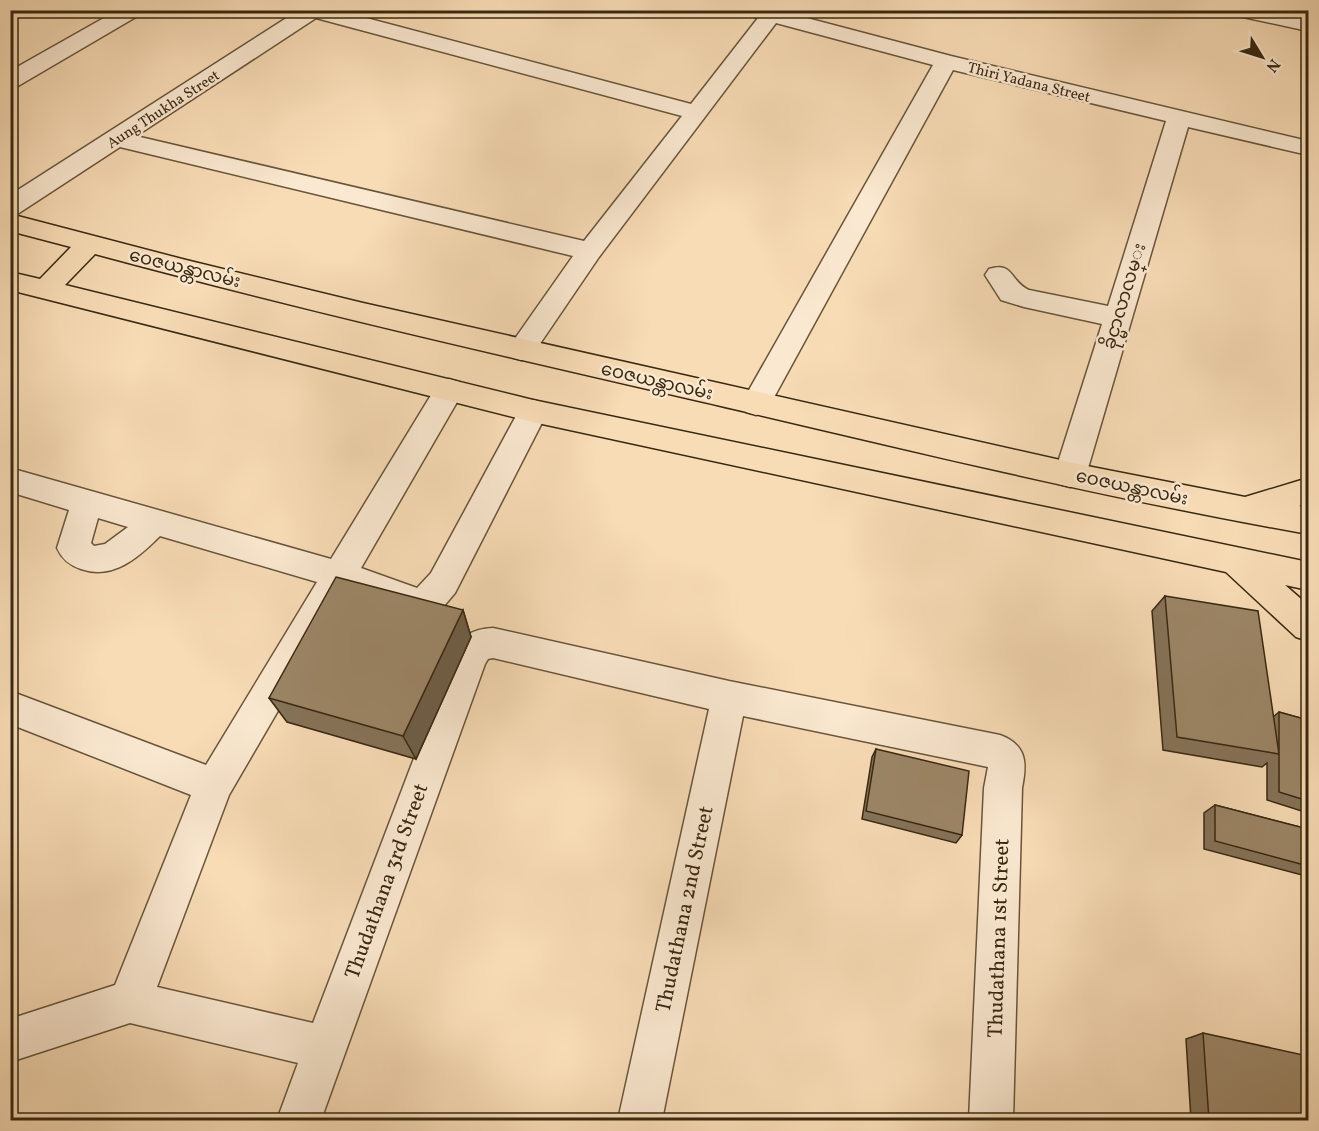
<svg xmlns="http://www.w3.org/2000/svg" width="1319" height="1131" font-family="Vollkorn,'Noto Sans Myanmar',serif">
<rect width="100%" height="100%" fill="#f8dcb6"/>
<filter id="stains"><feTurbulence type="fractalNoise" baseFrequency=".00333" numOctaves="4"/><feColorMatrix values="0 0 0 0 .2 0 0 0 0 .09 0 0 0 0 .02 0 0 0 .5 -.17"/></filter>
<radialGradient id="worn" r=".72"><stop offset=".6" stop-color="#630" stop-opacity="0"/><stop offset="1" stop-color="#630" stop-opacity=".3"/></radialGradient>
<g fill="none" stroke-linecap="round" stroke-linejoin="round">
<defs>
<g id="minor">
<polygon points="118,10 144,10 141,14 18,86 10,88 10,71"/>
<path d="M299 10H336L691 104 758 18 745 14 742 10H785L784 12 951 56 1308 141V155L1188 127 1086 475 1081 484 1070 487 1059 484 1054 475 1102 324 1024 307 1001 300 985 275 989 269C1014 261 1010 282 1029 290L1108 306 1166 121 953 70 766 412 756 415 746 412 741 404 933 65 776 23 599 257 531 357 521 360 511 357 507 350 573 256 120 147 19 213 10 215V195ZM316 18 682 116 584 241 136 136Z"/>
<polygon points="1226,10 1269,10 1308,19 1308,31 1229,14"/>
<path d="M449 379 459 382 464 390 361 568 417 588 431 573 523 403 533 400 543 403 548 411 455 593 444 606 419 618 347 592 229 795 157 987 313 1023 453 656C462 636 471 629 493 628L729 681 1000 735C1027 745 1027 763 1022 788L1013 1120H969L984 788 988 767 743 716 662 1120H618L709 709 493 658 488 659 485 664 321 1120H277L298 1063 130 1023 10 1062V1019L115 985 191 795 10 724V691L206 765 317 582 160 536C138 558 113 580 81 569 69 565 62 559 57 548L69 510 10 492V468L331 559 439 382ZM98 518 128 527 105 544 94 546 91 543Z"/>
</g>
<path id="major" d="M10 214 186 260 363 303 1087 466 1245 497 1308 478V503L1299 506 1308 508V534C1111 499 916 452 721 406 512 358 302 310 95 254L65 285 533 400 1308 562V590L1285 585 1308 605V641L1296 637 1226 572 533 422 10 290V272L40 279 71 247 10 231Z"/>
</defs>
<use href="#minor" stroke="#68553a" stroke-width="3"/>
<use href="#major" stroke="#382811" stroke-width="3"/>
<use href="#minor" fill="#fae8d0" fill-rule="evenodd"/>
<use href="#major" fill="#f8dcb6" fill-rule="evenodd"/>
</g>
<g fill="#867359" stroke="#382811" stroke-width="1.5">
<polygon points="1165,596 1273,717 1279,712 1308,720 1308,813 1267,800 1267,763 1262,767 1163,750 1152,611"/>
<polygon points="463,610 471,637 416,759 287,722 269,698"/>
<polygon points="876,749 962,835 956,843 862,819 872,757"/>
<polygon points="1215,805 1308,829 1308,872 1302,875 1204,849 1204,813"/>
<polygon points="1203,1033 1308,1120 1191,1120 1186,1039"/>
</g>
<polygon fill="#6d5e48" stroke="#382811" stroke-width="1.5" points="463,610 471,637 416,759 403,736"/>
<g fill="#9c8667" stroke="#382811" stroke-width="1.5">
<polygon points="336,577 463,610 403,736 269,698"/>
<polygon points="1165,596 1258,611 1279,754 1177,737"/>
<polygon points="1279,712 1308,720 1308,801 1279,792"/>
<polygon points="876,749 969,771 962,835 866,811"/>
<polygon points="1215,805 1308,829 1308,866 1215,841"/>
<polygon points="1203,1033 1308,1056 1308,1120 1209,1120"/>
</g>
<g text-anchor="middle" stroke-width="5" stroke-linejoin="round" paint-order="stroke">
<g font-size="15" fill="#382811" stroke="#fae8d0">
<text transform="translate(1029 82) rotate(14)" y="5">Thiri Yadana Street</text>
<text transform="translate(163 109) rotate(-33)" y="5">Aung Thukha Street</text>
</g>
<g font-size="18" fill="#382811" stroke="#fae8d0">
<text transform="translate(185 268) rotate(14)" y="6">ဝေဇယန္တာလမ်း</text>
<text transform="translate(1124 296) rotate(-73)" y="6">ခိုင္မာလာလမ္း</text>
<text transform="translate(657 381) rotate(13)" y="6">ဝေဇယန္တာလမ်း</text>
<text transform="translate(1132 487) rotate(12)" y="6">ဝေဇယန္တာလမ်း</text>
</g>
<g font-size="21" fill="#382811" stroke="#fae8d0">
<text transform="translate(386 881) rotate(-70)" y="7">Thudathana 3rd Street</text>
<text transform="translate(684 909) rotate(-78)" y="7">Thudathana 2nd Street</text>
<text transform="translate(998 938) rotate(-88)" y="7">Thudathana 1st Street</text>
</g>
</g>
<rect width="1319" height="1131" fill="none" stroke="#f8dcb6" stroke-width="36"/>
<rect x="12" y="12" width="1295" height="1107" fill="none" stroke="#382811" stroke-width="3"/>
<rect x="18" y="18" width="1283" height="1095" fill="none" stroke="#382811" stroke-width="1.5"/>
<g transform="translate(1262 57) rotate(128)" stroke="#fae8d0" stroke-width="4.5" paint-order="stroke">
<path d="M0-4.5L10 22L0 15L-10 22Z" fill="#382811"/>
<text y="-9" font-size="16" font-weight="bold" text-anchor="middle" fill="#382811">N</text>
</g>
<rect width="100%" height="100%" filter="url(#stains)"/>
<rect width="100%" height="100%" fill="url(#worn)"/>
</svg>
